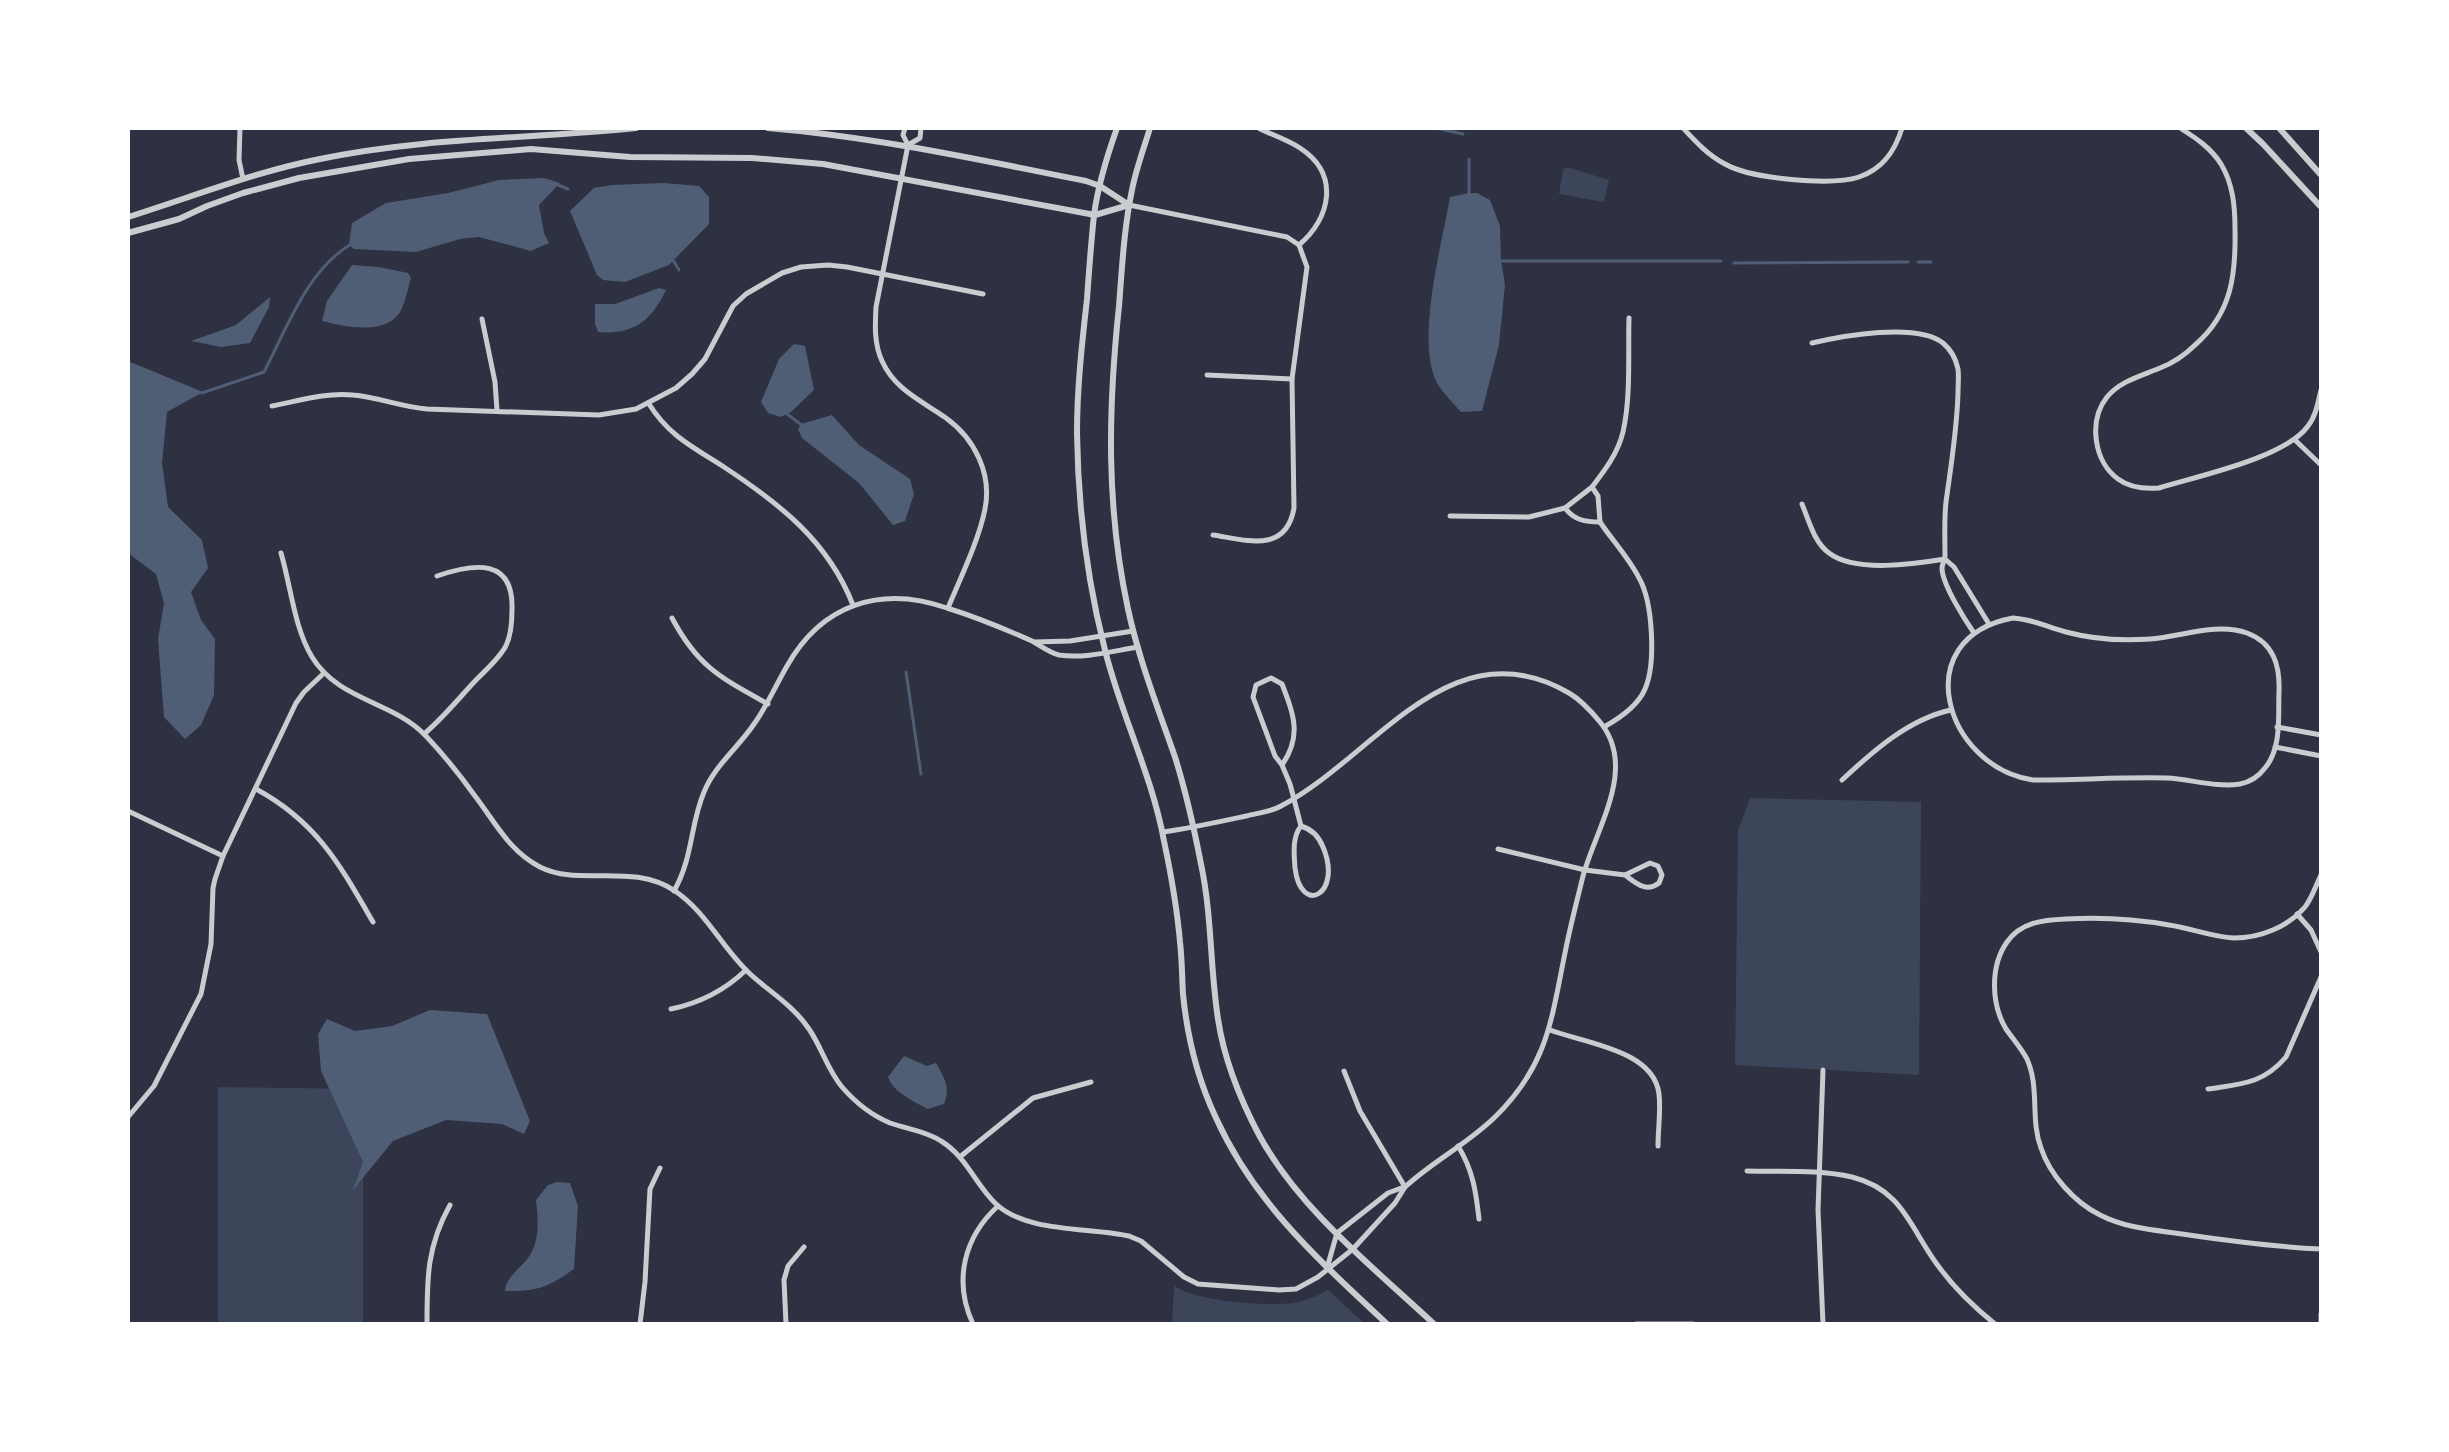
<svg xmlns="http://www.w3.org/2000/svg" width="2449" height="1452" font-family="'Sofia Sans Condensed',sans-serif">
<rect width="100%" height="100%" fill="#2d3142"/>
<g fill="#3c4559">
<polygon points="1567,167 1609,180 1604,202 1559,194 1563,170"/>
<polygon points="1750,798 1921,802 1919,1075 1735,1065 1738,831"/>
<polygon points="218,1087 363,1089 363,1324 218,1324"/>
<path d="M1174 1286C1200 1302 1262 1306 1293 1303 1306 1301 1317 1296 1328 1290L1365 1324H1172Z"/>
</g>
<g fill="#4f5d75">
<polygon points="544,178 560,183 539,205 544,233 549,243 531,251 479,237 460,239 416,252 354,249 349,244 352,223 386,203 448,193 499,180"/>
<polygon points="664,183 699,186 709,197 709,224 669,265 625,282 603,280 597,275 570,211 594,188 611,185"/>
<path d="M1469 193H1477L1490 200 1500 226 1501 260 1505 285 1499 345 1482 411 1461 412C1453 403 1443 393 1437 383 1415 341 1442 244 1450 197Z"/>
<path d="M352 265 379 267 408 273 411 278C408 288 406 300 401 310 388 336 345 327 322 321L327 301Z"/>
<path d="M659 288 666 290C651 321 634 335 598 332L595 324V304H615Z"/>
<polygon points="270,297 269,307 250,343 221,347 191,341 236,325"/>
<polygon points="794,344 805,346 814,390 791,412 781,417 768,413 761,402 779,359"/>
<polygon points="128,361 203,392 167,412 162,463 168,507 202,540 208,568 191,592 201,620 215,639 214,695 201,725 185,739 164,717 158,639 164,603 156,574 128,553"/>
<polygon points="832,415 859,445 910,479 914,494 905,521 893,525 859,483 802,438 798,429 801,424"/>
<polygon points="430,1010 487,1014 530,1121 524,1134 502,1124 446,1120 393,1141 353,1190 363,1162 321,1071 318,1034 327,1019 355,1031 392,1026"/>
<path d="M904 1056 927 1066 936 1063C944 1077 951 1088 944 1104L928 1109C913 1101 894 1093 888 1077Z"/>
<path d="M557 1182 570 1183 578 1206 574 1269C549 1287 536 1292 505 1291 506 1275 524 1267 531 1253 540 1237 538 1218 536 1200L548 1185Z"/>
</g>
<g fill="none" stroke-linecap="round" stroke-linejoin="round">
<g stroke="#4f5d75" stroke-width="3">
<polyline points="1436,128 1463,134"/>
<polyline points="1469,159 1469,195"/>
<polyline points="558,185 568,189"/>
<polyline points="673,260 679,270"/>
<polyline points="1497,261 1721,261"/>
<polyline points="1918,262 1931,262"/>
<polyline points="1734,263 1908,262"/>
<path d="M202 393 264 372C287 328 308 268 353 243"/>
<polyline points="787,414 803,426"/>
<polyline points="906,672 921,774"/>
</g>
<g stroke="#caccd0" stroke-width="5">
<polyline points="240,128 239,160 243,179"/>
<polyline points="905,128 903,135 908,145"/>
<path d="M1683 128C1696 142 1708 155 1725 164 1751 179 1832 186 1859 177 1883 169 1895 151 1902 128"/>
<path d="M2180 128C2196 138 2211 148 2221 164 2233 184 2235 206 2235 229 2236 274 2232 313 2195 345 2185 355 2173 363 2160 368 2141 376 2120 381 2107 397 2088 421 2094 462 2118 479 2130 488 2145 489 2159 488 2198 476 2285 458 2308 426 2316 416 2318 402 2321 390"/>
<path d="M1260 129C1273 135 1288 140 1300 148 1340 174 1331 218 1299 245"/>
<path d="M908 145 876 307C875 325 874 344 882 361 895 390 922 401 946 418 975 439 992 474 985 509 979 540 960 579 948 608"/>
<polyline points="908,145 920,138 921,128"/>
<path d="M1129 205 1287 237 1299 245 1307 267 1292 379 1294 508C1286 554 1246 540 1213 535"/>
<polyline points="482,319 495,382 497,411"/>
<path d="M1812 343C1842 336 1917 322 1943 343 1950 349 1956 359 1958 369 1959 376 1958 385 1958 393 1957 430 1951 465 1946 502 1944 520 1945 538 1945 556 1945 560 1942 564 1942 568 1942 584 1965 620 1974 633"/>
<polyline points="1207,375 1292,379"/>
<path d="M649 404C669 436 693 447 724 467 780 504 828 541 853 605"/>
<path d="M272 406C298 401 326 392 353 395 378 397 401 407 427 409L599 415 636 409 676 388 692 374 705 359 733 306 746 294 782 273 801 267 828 265 847 267 983 294"/>
<polyline points="2295,440 2321,465"/>
<path d="M1592 487C1605 470 1618 453 1623 432 1631 397 1628 354 1629 318"/>
<path d="M1592 487 1598 496 1600 522C1585 522 1574 520 1565 508Z"/>
<path d="M1802 504C1809 521 1814 542 1829 553 1855 573 1915 564 1945 559"/>
<polyline points="1450,516 1529,517 1565,508"/>
<path d="M1600 522C1612 540 1629 558 1639 578 1653 602 1656 664 1645 689 1638 706 1620 718 1604 727"/>
<path d="M281 553C291 587 294 627 312 657 339 701 392 701 425 735 443 754 460 775 475 796 495 822 509 851 540 867 579 887 632 862 675 891 706 912 721 946 748 972 768 991 793 1005 809 1029 822 1048 827 1069 842 1087 855 1102 871 1115 890 1123 907 1129 926 1131 941 1141 967 1157 975 1184 996 1204 1027 1233 1089 1227 1129 1236L1141 1241 1184 1277 1198 1284 1279 1290 1296 1289 1318 1277 1353 1249 1395 1203 1405 1187C1433 1161 1469 1143 1496 1116 1548 1064 1551 1021 1565 953 1570 927 1577 901 1583 876 1596 828 1638 768 1600 722 1591 711 1581 700 1569 693 1450 624 1375 757 1281 806 1271 812 1257 813 1246 816 1218 822 1191 828 1163 832"/>
<polyline points="1945,559 1954,567 1989,624"/>
<path d="M672 618C698 667 721 678 768 704"/>
<path d="M2013 618C2032 619 2047 627 2066 632 2092 639 2123 641 2150 639 2181 637 2216 622 2247 633 2274 643 2280 666 2279 692 2278 716 2282 748 2265 768 2259 776 2250 782 2240 784 2217 788 2190 779 2167 778 2122 777 2078 780 2033 780 1945 767 1906 638 2013 618Z"/>
<polyline points="1034,642 1070,641 1133,631"/>
<polyline points="2277,727 2321,735"/>
<path d="M424 734C443 718 459 698 476 680 485 671 495 662 502 652 511 641 512 624 512 610 514 558 475 563 437 576"/>
<polyline points="2275,747 2321,756"/>
<path d="M1282 765C1302 736 1294 715 1282 684L1271 678 1256 685 1253 697 1275 756 1282 765 1290 784 1301 826C1311 829 1319 837 1323 847 1343 894 1301 917 1295 868 1294 854 1292 837 1301 826"/>
<path d="M1842 780C1873 751 1909 719 1951 710"/>
<path d="M256 789C317 822 340 865 373 922"/>
<polyline points="128,811 223,856"/>
<path d="M1498 849 1585 870 1625 875 1650 863 1658 866 1662 875 1659 883C1646 893 1636 883 1625 875"/>
<path d="M2321 875C2316 885 2312 898 2305 907 2288 927 2260 938 2234 938 2212 937 2191 928 2169 925 2135 919 2101 917 2066 919 2043 920 2021 922 2007 942 1990 966 1991 1004 2006 1029 2013 1039 2021 1048 2027 1059 2040 1088 2030 1119 2041 1148 2050 1175 2074 1202 2100 1215 2125 1228 2154 1230 2182 1234 2229 1241 2274 1247 2321 1249"/>
<path d="M674 891C693 858 690 825 704 792 715 765 738 748 754 724 767 706 776 685 787 666 822 604 881 585 947 608 976 617 1005 629 1032 641 1041 646 1050 653 1059 655 1084 659 1113 651 1138 647"/>
<polyline points="2297,914 2311,930 2321,952"/>
<path d="M671 1009C700 1003 724 991 746 970"/>
<path d="M1550 1030C1584 1043 1654 1050 1659 1094 1661 1111 1658 1129 1658 1146"/>
<polyline points="1344,1071 1360,1111 1405,1187"/>
<path d="M2208 1089C2241 1084 2263 1084 2286 1057L2321 977"/>
<polyline points="128,1117 154,1086 201,994 211,944 213,888 215,879 223,856 296,703 304,692 324,673"/>
<path d="M1458 1146C1473 1170 1476 1192 1479 1219"/>
<polyline points="961,1156 1033,1098 1091,1082"/>
<path d="M1747 1171C1781 1172 1819 1169 1852 1177 1904 1190 1910 1229 1939 1267 1955 1289 1974 1307 1995 1324"/>
<polyline points="1327,1268 1337,1233 1388,1193 1404,1187"/>
<path d="M427 1324C427 1278 427 1246 450 1205"/>
<polyline points="640,1324 645,1282 650,1189 660,1168"/>
<polyline points="786,1324 784,1280 788,1266 804,1247"/>
<path d="M973 1324C953 1281 964 1237 998 1206"/>
<polyline points="1636,1324 1693,1324"/>
<polyline points="1823,1324 1818,1210 1823,1070"/>
<polyline points="2321,1324 2321,1314"/>
</g>
<g stroke="#caccd0" stroke-width="6">
<path d="M768 128C875 137 980 160 1086 181L1100 186 1129 205"/>
<path d="M1117 128C1107 156 1098 185 1094 215 1091 243 1089 271 1087 299 1082 343 1077 388 1077 433 1078 506 1087 580 1105 650 1121 715 1152 775 1164 841 1171 874 1177 908 1180 942 1182 959 1182 977 1183 994 1187 1035 1198 1080 1216 1118 1255 1204 1320 1261 1387 1324"/>
<path d="M1150 128C1144 148 1136 169 1132 190 1124 228 1122 268 1119 306 1108 410 1106 507 1128 609 1139 660 1158 708 1175 757 1186 792 1194 828 1201 864 1212 915 1210 968 1218 1019 1224 1059 1240 1099 1259 1135 1300 1210 1372 1266 1434 1324"/>
<polyline points="2246,128 2263,144 2321,207"/>
<polyline points="2279,128 2321,175"/>
<path d="M128 217C192 197 254 172 320 159 425 137 531 139 636 128"/>
<polyline points="128,233 179,219 207,206 243,193 299,178 409,159 531,149 630,157 752,158 823,164 1095,215 1129,205"/>
</g>
</g>
<rect width="2449" height="1452" fill="none" stroke="#ffffff" stroke-width="260"/>
</svg>
